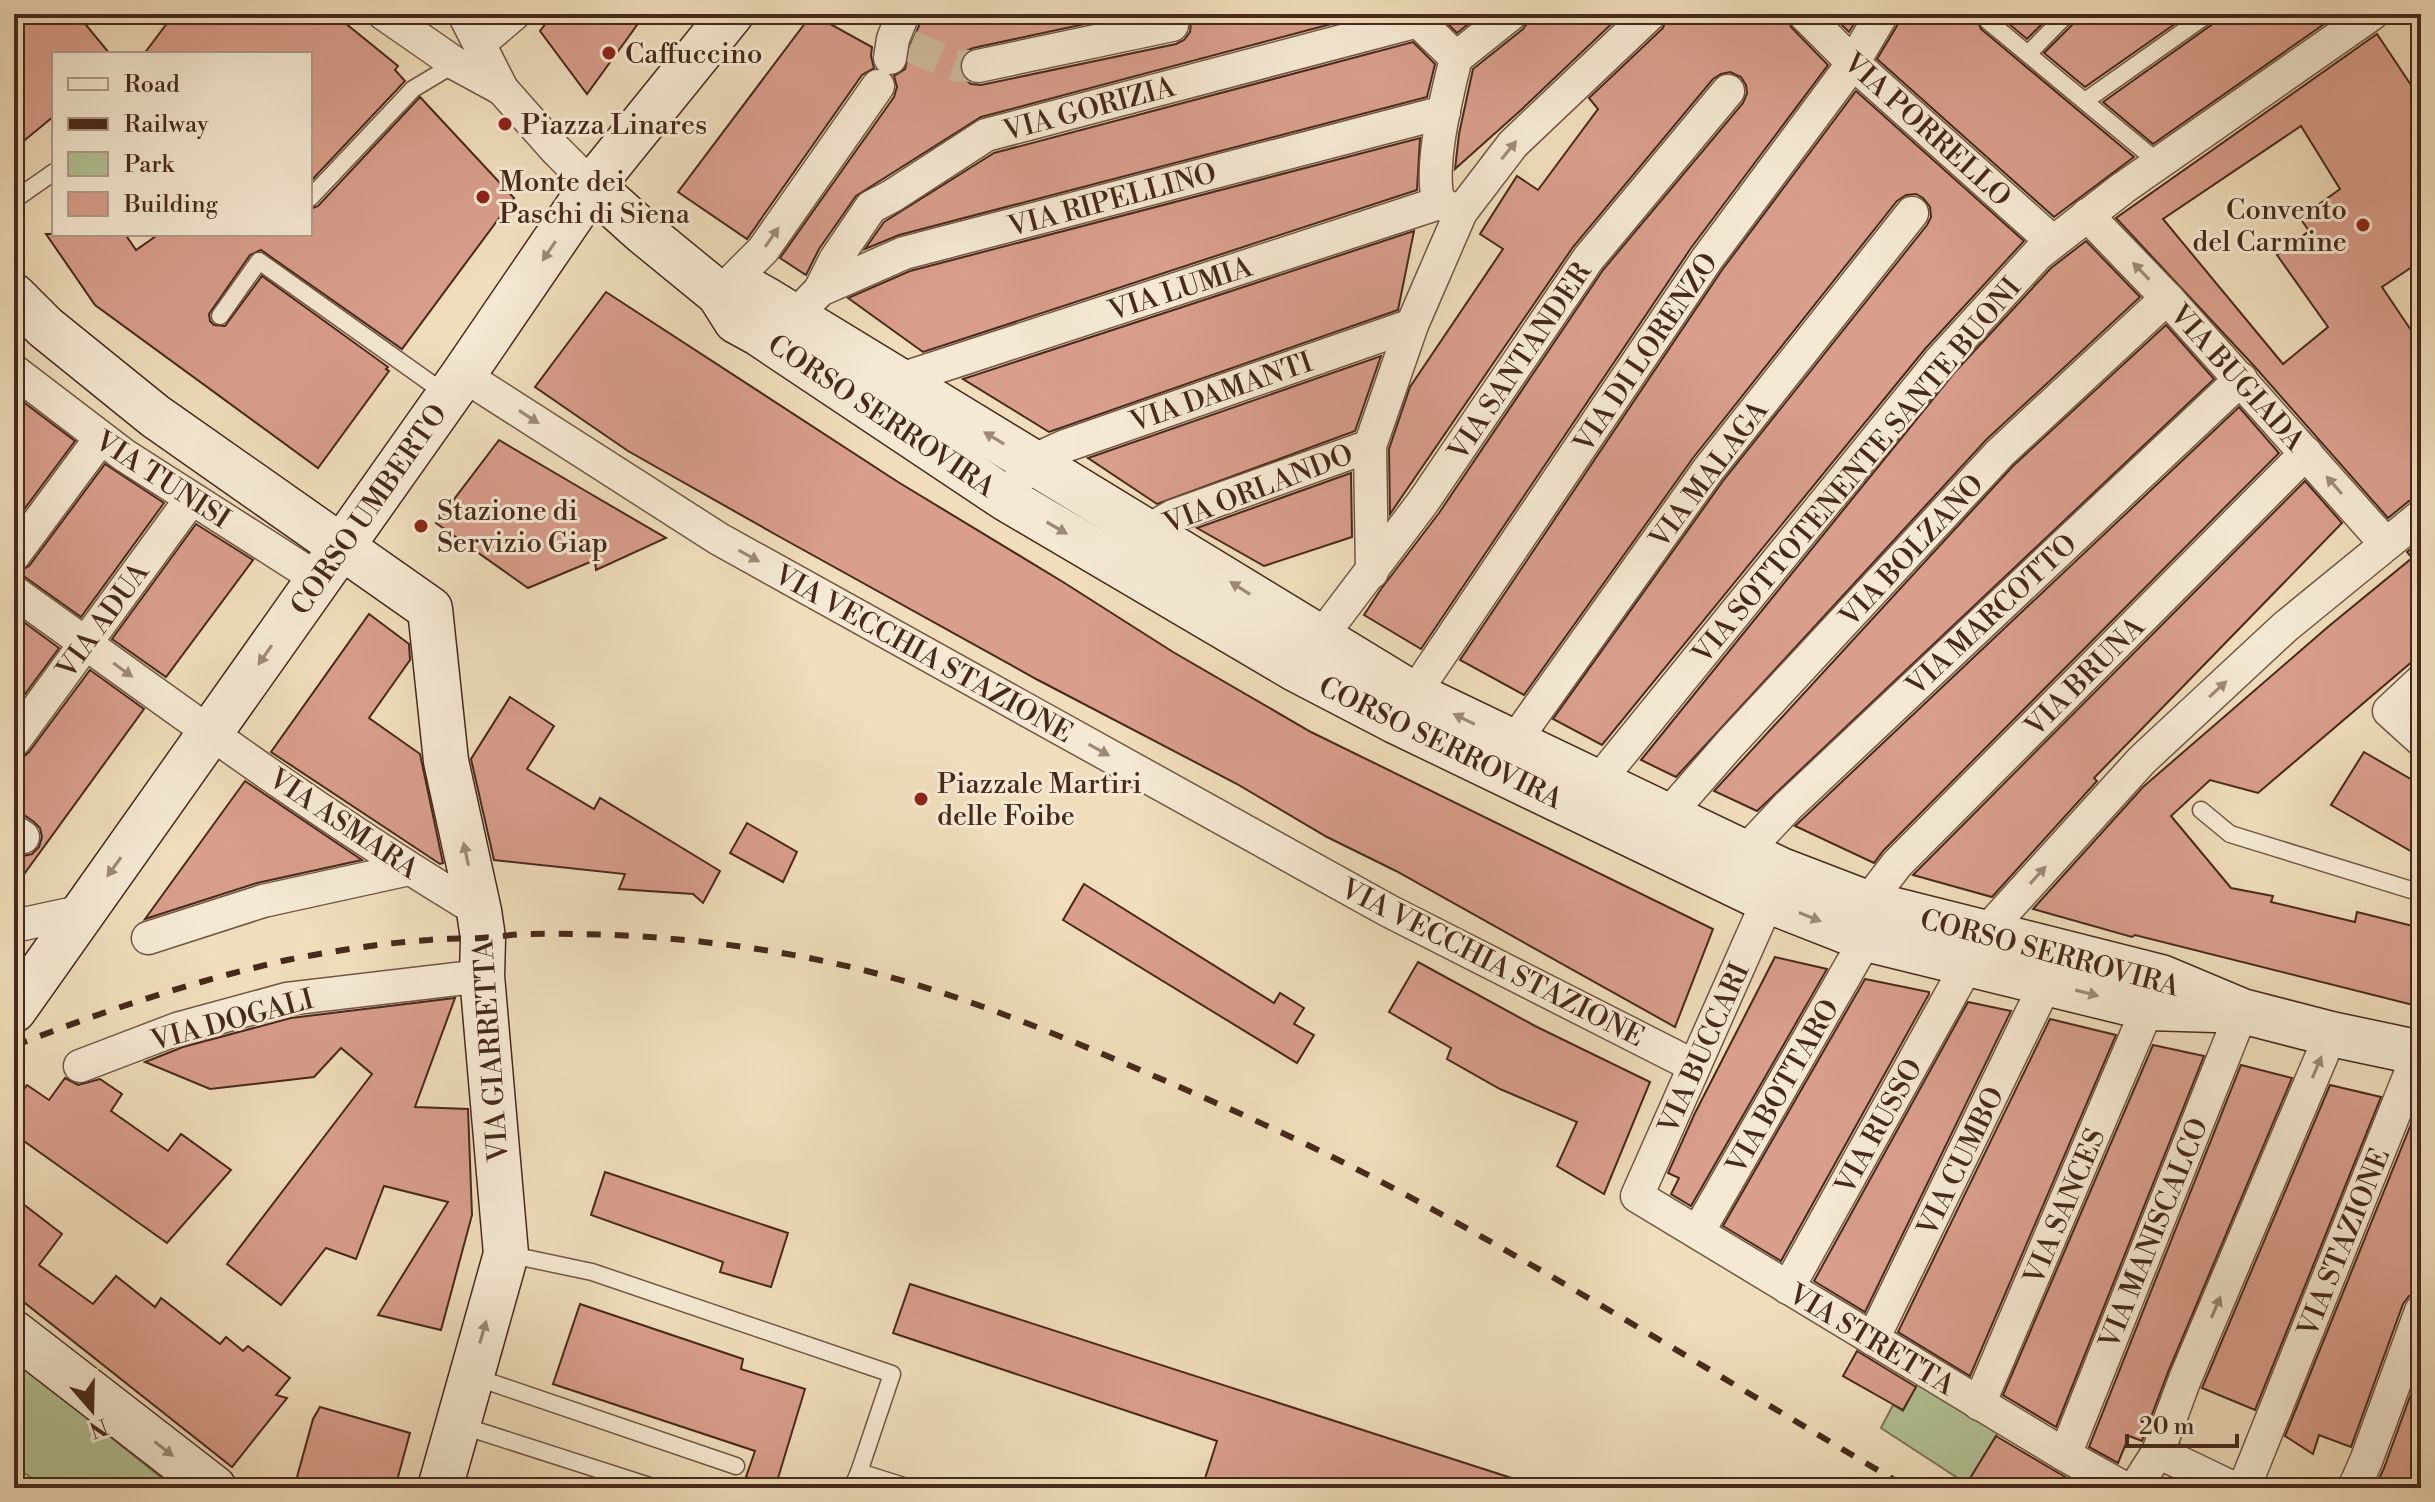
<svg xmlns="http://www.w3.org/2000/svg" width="2435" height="1502" font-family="'Libre Bodoni',serif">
<rect width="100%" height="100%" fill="#efddbb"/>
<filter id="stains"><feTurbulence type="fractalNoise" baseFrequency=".0025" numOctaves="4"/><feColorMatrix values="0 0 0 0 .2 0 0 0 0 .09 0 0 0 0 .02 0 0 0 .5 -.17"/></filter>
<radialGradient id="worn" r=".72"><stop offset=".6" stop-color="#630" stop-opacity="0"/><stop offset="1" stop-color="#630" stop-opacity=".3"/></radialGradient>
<g fill="#b2c295" stroke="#7c7658" stroke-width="2">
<polygon points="14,1359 174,1488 47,1488 14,1466"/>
<polygon points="1917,1384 2002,1426 1967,1484 1881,1428 1893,1405 1903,1411"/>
</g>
<g fill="#d99e8c" stroke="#47291c" stroke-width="2" fill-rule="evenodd">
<polygon points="14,14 77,14 110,54 54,54 54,116 14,149"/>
<polygon points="174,14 334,14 398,66 395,70 405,81 310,182 310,54 144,54"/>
<polygon points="553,14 645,14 587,94 540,31"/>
<polygon points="812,14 872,47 871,56 874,68 862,75 747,239 678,192"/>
<polygon points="955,14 1132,14 973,48 966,51 960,59 960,71 964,79 971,84 981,85 1176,44 1184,40 1190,32 1191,22 1187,14 1337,14 1339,22 981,117 856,196 819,249 806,275 780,258 894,97 897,87 894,76 905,69 911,44 921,21"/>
<polygon points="1438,14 1481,14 1457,33"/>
<polygon points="1530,14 1622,14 1521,110 1455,169 1459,134 1473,69 1523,29 1528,22"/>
<polygon points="1668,14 1786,14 1791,27 1828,65 1691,248 1421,649 1364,615 1381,589 1439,513 1603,270 1743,103 1747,93 1746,85 1741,77 1730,72 1721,74 1713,79 1573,247 1390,514 1389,449 1410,387 1503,249 1480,234 1517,176 1538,190 1598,109 1589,98 1663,28"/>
<polygon points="1831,14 1860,14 1849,32"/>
<polygon points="1901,14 1980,14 1977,20 1981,29 2134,157 2054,217 1877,59 1898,24"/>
<polygon points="1997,14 2052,14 2027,39"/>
<polygon points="2078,14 2189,14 2085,87 2044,53 2075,22"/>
<polygon points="2219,14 2275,14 2330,20 2153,144 2103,102 2214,23"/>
<path d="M2377 34 2421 100V261L2382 287 2421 345V497L2409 501 2388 518 2255 367 2116 218ZM2301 126 2340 189 2300 218 2309 231 2277 255 2328 327 2283 364 2163 219Z"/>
<polygon points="1413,42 1435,64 1427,97 899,235 865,249 884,222 994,153"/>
<polygon points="1856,91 2024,241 1925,349 1602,745 1553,719 1723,481 1927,225 1931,217 1930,207 1923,198 1916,194 1906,195 1897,201 1693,458 1524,695 1460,660 1722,270"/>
<polygon points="420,97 514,198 402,349 261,250 250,255 209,314 210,321 214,325 225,326 262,276 388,367 386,369 389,371 318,468 95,305 46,234 125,234 136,250 159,234 310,234 310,209 318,206"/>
<polygon points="1420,138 1417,190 923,352 848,298 910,271"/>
<polygon points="1414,231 1398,310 1049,432 963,379"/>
<polygon points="2086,241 2140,297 1986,440 1676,777 1641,760 1954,373 2051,268"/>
<polygon points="606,292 898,482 1063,582 1173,652 1311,732 1713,929 1675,1027 1396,871 1327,837 1237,784 1038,680 780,537 628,451 564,407 535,387"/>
<polygon points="2166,325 2214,379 1757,811 1714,791 2013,466"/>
<polygon points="1381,356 1355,431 1157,504 1088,458"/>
<polygon points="14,395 75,441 14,523"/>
<polygon points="2239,407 2279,453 1883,851 1874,863 1795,826"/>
<polygon points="499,440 584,490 666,538 596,570 595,560 528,588 436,523"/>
<polygon points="105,464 164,503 81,617 25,577 17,573 29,566"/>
<polygon points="1351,473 1352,537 1264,566 1197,528"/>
<polygon points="2305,481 2342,523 2094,778 2097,781 1992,897 1913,875"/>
<polygon points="196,524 253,560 166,677 112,639"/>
<polygon points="2421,541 2421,654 2258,793 2210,780 2171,816 2231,888 2273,896 2271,902 2355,922 2357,912 2421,928 2421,1007 2135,935 2132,937 2033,909 2143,787 2329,626 2412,558 2407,552"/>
<polygon points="369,614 409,644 410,660 369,718 420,754 443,863 440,864 271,752"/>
<polygon points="14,615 59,648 14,709"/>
<polygon points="90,670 144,709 14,888 14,853 23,856 32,854 39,847 42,837 40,828 34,822 24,815 14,812 14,760 22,758 29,752"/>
<polygon points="510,697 554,726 527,769 594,809 600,798 720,871 703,903 693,894 619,889 625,874 494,860 471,759"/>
<polygon points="2364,752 2421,785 2421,857 2331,805"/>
<polygon points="245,781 362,860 257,883 145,919"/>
<polygon points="747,823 797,852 783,882 730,853"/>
<polygon points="1084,884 1274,1003 1280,993 1304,1008 1294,1024 1314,1035 1297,1063 1063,920"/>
<polygon points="1775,957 1827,969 1691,1206 1671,1194 1679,1178 1668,1173 1695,1113"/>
<polygon points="1418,962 1535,1026 1650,1082 1604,1194 1557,1166 1577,1122 1500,1089 1447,1059 1451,1048 1389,1012"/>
<polygon points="1865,979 1929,992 1929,994 1781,1261 1723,1226"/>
<polygon points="455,998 415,1107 468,1109 472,1215 441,1330 378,1315 448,1202 384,1186 356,1259 326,1248 281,1305 227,1264 372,1074 341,1048 314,1077 210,1089 145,1062 183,1047 291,1018"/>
<polygon points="1968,1002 2011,1011 1865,1312 1814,1281"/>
<polygon points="2050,1019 2116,1035 1970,1376 1898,1332"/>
<polygon points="2153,1045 2204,1056 2056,1427 2003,1395"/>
<polygon points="2241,1065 2292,1078 2168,1372 2142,1441 2129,1436 2118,1463 2089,1447"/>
<polygon points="65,1078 78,1085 100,1079 122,1094 111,1111 168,1151 181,1134 231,1170 167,1243 14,1134 14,1103 27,1085 49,1100"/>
<polygon points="2330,1085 2381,1097 2255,1410 2202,1388"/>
<polygon points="2418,1107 2421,1108 2421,1292 2409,1296 2403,1304 2351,1447 2319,1435 2313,1454 2285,1436"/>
<polygon points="605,1172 788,1233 771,1287 720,1272 723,1262 591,1215"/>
<polygon points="14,1197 62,1234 39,1265 93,1304 116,1276 155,1307 161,1298 220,1344 226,1337 243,1351 248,1346 290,1378 276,1395 287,1398 232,1467 16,1296 14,1299"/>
<polygon points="910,1284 1524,1482 1523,1488 1202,1488 1217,1441 893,1333"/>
<polygon points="580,1304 743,1359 741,1369 805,1389 775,1488 746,1477 755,1451 553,1384"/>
<polygon points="1857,1351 1916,1387 1903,1410 1843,1376"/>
<polygon points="2421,1366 2421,1488 2375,1488 2384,1468"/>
<polygon points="320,1407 410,1433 395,1488 294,1488 313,1419"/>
<polygon points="1996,1436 2055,1471 2085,1488 1964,1488"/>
</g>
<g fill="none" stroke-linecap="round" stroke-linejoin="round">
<polyline stroke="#cdb99b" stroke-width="32" stroke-dasharray="32 16" stroke-linecap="butt" points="910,46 957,66 978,66"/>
<defs>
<g id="lane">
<polyline points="1988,21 2159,163"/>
<polyline points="2028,54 2067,14"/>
<polyline points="2085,101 2208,14"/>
<polyline points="310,198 413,89 458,62"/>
<polyline points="14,200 54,172"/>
<polyline points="220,316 259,261 446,394"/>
<polyline points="2201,810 2230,834 2421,893"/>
<polyline points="507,1254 592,1272 892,1374 859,1472"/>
<polyline points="472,1376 736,1466"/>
<polyline points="460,1425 656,1488"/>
<polyline points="852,1488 859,1472 910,1488"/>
</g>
<g id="street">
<polyline points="384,14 456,64 502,89"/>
<polyline points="464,14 502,89 556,150 592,186"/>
<path d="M1411 14 1456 58C1447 95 1428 168 1439 203"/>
<polyline points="1804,14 1853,63 2053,242"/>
<polyline points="480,43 514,14"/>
<polyline points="890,58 893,39 903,14"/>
<polyline points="1456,58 1511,14"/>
<polyline points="978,66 1172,25"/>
<polyline points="2087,215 2167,298 2386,544"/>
<polyline points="820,290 835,260 871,207 892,196 986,135 1418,21"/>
<polyline points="719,294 763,250 878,86"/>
<polyline points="774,326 794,317 820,290 904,253 1444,112"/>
<polyline points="14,371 124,455 318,579"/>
<polyline points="463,375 719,539 1389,911 1694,1066"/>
<polyline points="890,393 898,380 1439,203 1461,212"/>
<polyline points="1021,476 1032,461 1065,446 1412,325"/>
<polyline points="1136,544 1147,531 1173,516 1370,446"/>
<polyline points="14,555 100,439"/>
<polyline points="1372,572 1370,446 1412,325 1461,212 1513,144 1650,14"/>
<path d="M14 592C167 701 318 815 479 911"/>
<polyline points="1308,654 1423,502 1588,259 1728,91"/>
<polyline points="2421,681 2389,711 2421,740"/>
<polyline points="1401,713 1707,259 1853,63 1882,14"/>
<polyline points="14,741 191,499"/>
<polyline points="1501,760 1708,470 1912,213"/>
<polyline points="1584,799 1940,361 2038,254 2123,188 2372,14"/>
<polyline points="14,831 23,837"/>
<polyline points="1654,831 1729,745 2000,453 2167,298"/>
<polyline points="1732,866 1788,806 2241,379"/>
<polyline points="1777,880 1637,1196 2065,1455 2124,1488"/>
<polyline points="1867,903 1897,864 2306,453"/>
<polyline points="14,926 84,911"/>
<polyline points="148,938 263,901 409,869"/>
<polyline points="80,1066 177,1029 287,999 482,976"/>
<polyline points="1698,1232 1866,939"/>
<polyline points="1788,1288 1985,933 2142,760 2285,627 2421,516"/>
<polyline points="1873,1339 2046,983"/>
<polyline points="1979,1404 2155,991"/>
<polyline points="2158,1452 2233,1488"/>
<polyline points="2065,1455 2242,1011"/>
<polyline points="2135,1488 2158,1452 2185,1379 2331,1034"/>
<polyline points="2244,1488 2419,1052"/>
<polyline points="2354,1488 2366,1461 2421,1311"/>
</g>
<g id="secondary">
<polyline points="592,186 642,231 719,294 736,321 758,333 1005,498 1297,670 1395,721 1769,901 1866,939 2148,1008 2216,1010"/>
<polyline points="719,294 749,290 767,300 1413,694 1781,870 1867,903 2161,977 2242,1011 2331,1034 2421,1053"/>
<polyline points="14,296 45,327 155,416 430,609 446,761 479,911 483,938 482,976 506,1254 440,1488"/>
<polyline points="14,1010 463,375 592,186 731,14"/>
<polyline points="14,1333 214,1488"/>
</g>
</defs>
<use href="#lane" stroke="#715644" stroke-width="19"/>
<use href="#street" stroke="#715644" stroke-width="35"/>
<use href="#secondary" stroke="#47291c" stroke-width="47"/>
<use href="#lane" stroke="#f5e9d3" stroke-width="16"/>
<use href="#street" stroke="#f5e9d3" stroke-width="32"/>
<use href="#secondary" stroke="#f5e9d3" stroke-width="44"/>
<path stroke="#47291c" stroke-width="6" stroke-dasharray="14 14" stroke-linecap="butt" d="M14 1046C103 1011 194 981 287 960 333 951 382 943 429 940 446 938 463 939 480 938 497 937 514 934 531 934 649 932 772 945 886 976 978 1001 1066 1038 1154 1076 1236 1111 1316 1147 1395 1189 1568 1282 1738 1388 1908 1488"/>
</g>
<defs><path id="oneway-solid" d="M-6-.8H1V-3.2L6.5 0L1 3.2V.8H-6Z" transform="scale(2)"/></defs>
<g fill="#9e8978">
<use href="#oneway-solid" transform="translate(1509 150) rotate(-51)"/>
<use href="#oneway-solid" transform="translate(772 237) rotate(-55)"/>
<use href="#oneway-solid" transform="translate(549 251) rotate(124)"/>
<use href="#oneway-solid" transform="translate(2141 271) rotate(-134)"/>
<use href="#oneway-solid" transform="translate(529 417) rotate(33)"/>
<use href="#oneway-solid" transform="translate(994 438) rotate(-149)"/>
<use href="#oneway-solid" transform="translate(2334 485) rotate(-131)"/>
<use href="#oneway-solid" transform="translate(1057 528) rotate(30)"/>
<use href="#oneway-solid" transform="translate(749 556) rotate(29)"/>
<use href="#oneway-solid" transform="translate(1240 588) rotate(-148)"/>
<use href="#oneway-solid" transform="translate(265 655) rotate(125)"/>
<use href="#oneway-solid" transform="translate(123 670) rotate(36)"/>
<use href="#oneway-solid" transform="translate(2218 689) rotate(-43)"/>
<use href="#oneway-solid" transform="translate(1464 719) rotate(-154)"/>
<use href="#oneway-solid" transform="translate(1099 750) rotate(29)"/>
<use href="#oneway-solid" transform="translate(466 854) rotate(-102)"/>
<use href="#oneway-solid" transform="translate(114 867) rotate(126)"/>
<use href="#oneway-solid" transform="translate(2038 875) rotate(-48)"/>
<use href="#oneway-solid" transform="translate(1810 917) rotate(22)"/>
<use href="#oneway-solid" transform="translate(2087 993) rotate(14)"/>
<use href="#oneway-solid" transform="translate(2317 1067) rotate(-67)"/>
<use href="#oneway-solid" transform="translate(2216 1307) rotate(-67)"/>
<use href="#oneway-solid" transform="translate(483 1332) rotate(-74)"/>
<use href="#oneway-solid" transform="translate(164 1449) rotate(38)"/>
</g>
<g fill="#8f2418" stroke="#f5e9d3" stroke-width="3">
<circle cx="609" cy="53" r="8"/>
<circle cx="505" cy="124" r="8"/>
<circle cx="483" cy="197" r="8"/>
<circle cx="2363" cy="225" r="8"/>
<circle cx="421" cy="526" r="8"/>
<circle cx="921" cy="799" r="8"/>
</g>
<g text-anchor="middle" stroke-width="6" stroke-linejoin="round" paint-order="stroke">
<g font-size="28" fill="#47291c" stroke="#f5e9d3" text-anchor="start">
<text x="625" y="63">Caffuccino</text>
<text x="521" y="134">Piazza Linares</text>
<text x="499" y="191">Monte dei<tspan x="499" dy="32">Paschi di Siena</tspan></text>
<text x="2347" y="219" text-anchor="end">Convento<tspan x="2347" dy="32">del Carmine</tspan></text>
<text x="437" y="520">Stazione di<tspan x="437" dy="32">Servizio Giap</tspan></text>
<text x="937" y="793">Piazzale Martiri<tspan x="937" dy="32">delle Foibe</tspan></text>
</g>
<g font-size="28" fill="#47291c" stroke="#f5e9d3">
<text transform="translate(1089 108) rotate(-15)" y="10">VIA GORIZIA</text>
<text transform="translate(1928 129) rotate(42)" y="10">VIA PORRELLO</text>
<text transform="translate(1112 199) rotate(-15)" y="10">VIA RIPELLINO</text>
<text transform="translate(1180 288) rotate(-18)" y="10">VIA LUMIA</text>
<text transform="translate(1645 352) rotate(-56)" y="10">VIA DI LORENZO</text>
<text transform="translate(1519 361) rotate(-56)" y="10">VIA SANTANDER</text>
<text transform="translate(2238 377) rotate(48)" y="10">VIA BUGIADA</text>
<text transform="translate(1221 391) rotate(-19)" y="10">VIA DAMANTI</text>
<text transform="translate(882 415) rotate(34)" y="10">CORSO SERROVIRA</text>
<text transform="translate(1856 470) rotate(-50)" y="10">VIA SOTTOTENENTE SANTE BUONI</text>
<text transform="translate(1708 474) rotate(-53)" y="10">VIA MALAGA</text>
<text transform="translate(163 479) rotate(33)" y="10">VIA TUNISI</text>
<text transform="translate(1258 488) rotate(-21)" y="10">VIA ORLANDO</text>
<text transform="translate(368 509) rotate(-55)" y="10">CORSO UMBERTO</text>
<text transform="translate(1911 550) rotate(-47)" y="10">VIA BOLZANO</text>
<text transform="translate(1991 614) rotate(-43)" y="10">VIA MARCOTTO</text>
<text transform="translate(102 620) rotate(-54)" y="10">VIA ADUA</text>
<text transform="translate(924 653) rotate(29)" y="10">VIA VECCHIA STAZIONE</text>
<text transform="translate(2084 676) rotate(-45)" y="10">VIA BRUNA</text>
<text transform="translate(1441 742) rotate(26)" y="10">CORSO SERROVIRA</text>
<text transform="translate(344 823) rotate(34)" y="10">VIA ASMARA</text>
<text transform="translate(2050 952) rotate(15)" y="10">CORSO SERROVIRA</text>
<text transform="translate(1493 962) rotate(27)" y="10">VIA VECCHIA STAZIONE</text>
<text transform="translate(232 1019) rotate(-15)" y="10">VIA DOGALI</text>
<text transform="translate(1703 1048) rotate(-66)" y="10">VIA BUCCARI</text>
<text transform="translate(490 1051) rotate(-94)" y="10">VIA GIARRETTA</text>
<text transform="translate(1782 1086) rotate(-60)" y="10">VIA BOTTARO</text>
<text transform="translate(1878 1126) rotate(-61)" y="10">VIA RUSSO</text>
<text transform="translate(1960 1161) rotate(-64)" y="10">VIA CUMBO</text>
<text transform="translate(2064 1206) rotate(-67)" y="10">VIA SANCES</text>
<text transform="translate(2153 1233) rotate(-68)" y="10">VIA MANISCALCO</text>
<text transform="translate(2343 1242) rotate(-68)" y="10">VIA STAZIONE</text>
<text transform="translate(1872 1339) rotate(31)" y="10">VIA STRETTA</text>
</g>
</g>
<rect width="2435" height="1502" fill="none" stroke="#efddbb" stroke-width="48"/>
<rect x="16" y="16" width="2403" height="1470" fill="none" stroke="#47291c" stroke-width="4"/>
<rect x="24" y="24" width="2387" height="1454" fill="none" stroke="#47291c" stroke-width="2"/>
<rect x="52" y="52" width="260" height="184" fill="#f5e9d3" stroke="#af9c8a" stroke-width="2"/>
<rect x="68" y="78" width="40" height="12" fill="#f5e9d3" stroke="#af9c8a" stroke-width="2"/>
<text x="124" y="92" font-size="24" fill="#47291c">Road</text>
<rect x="68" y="118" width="40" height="12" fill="#47291c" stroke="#af9c8a" stroke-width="2"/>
<text x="124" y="132" font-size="24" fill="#47291c">Railway</text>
<rect x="68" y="152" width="40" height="24" fill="#b2c295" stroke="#af9c8a" stroke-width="2"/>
<text x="124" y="172" font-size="24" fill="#47291c">Park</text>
<rect x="68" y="192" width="40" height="24" fill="#d99e8c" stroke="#af9c8a" stroke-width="2"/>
<text x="124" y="212" font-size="24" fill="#47291c">Building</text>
<g transform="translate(92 1410) rotate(160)" stroke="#f5e9d3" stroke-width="6" paint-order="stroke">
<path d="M0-6L14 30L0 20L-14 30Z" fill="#47291c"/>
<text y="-12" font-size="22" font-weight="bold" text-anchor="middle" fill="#47291c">N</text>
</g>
<path d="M2127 1434v12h110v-12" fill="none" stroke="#47291c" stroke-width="4"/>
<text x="2139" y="1434" font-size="24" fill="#47291c" stroke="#f5e9d3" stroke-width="6" paint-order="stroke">20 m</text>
<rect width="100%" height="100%" filter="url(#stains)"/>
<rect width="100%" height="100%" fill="url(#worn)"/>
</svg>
